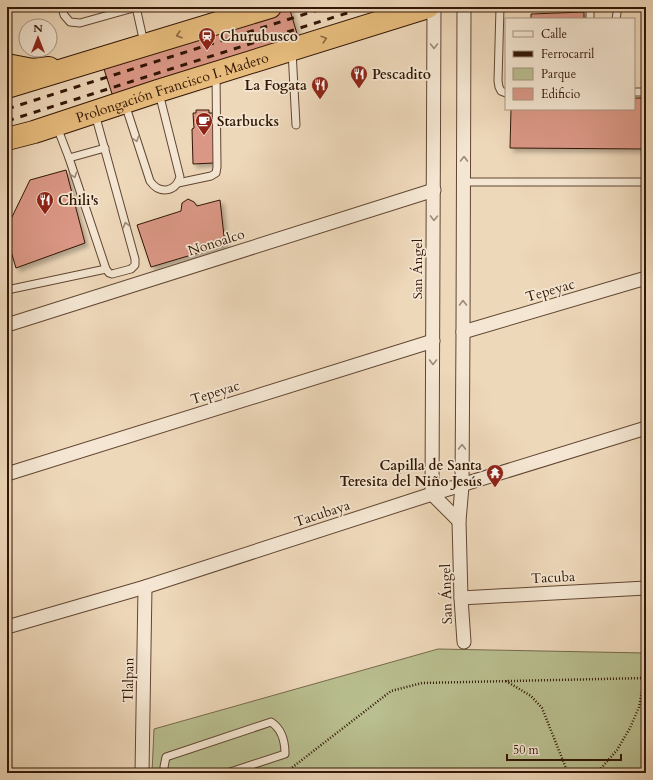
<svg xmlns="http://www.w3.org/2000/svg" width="653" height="780" font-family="Cardo,serif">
<defs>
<filter id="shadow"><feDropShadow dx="3.5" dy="3.5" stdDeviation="2" flood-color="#0004"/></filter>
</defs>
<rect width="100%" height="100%" fill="#eed8ba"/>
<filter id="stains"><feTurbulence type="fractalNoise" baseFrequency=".005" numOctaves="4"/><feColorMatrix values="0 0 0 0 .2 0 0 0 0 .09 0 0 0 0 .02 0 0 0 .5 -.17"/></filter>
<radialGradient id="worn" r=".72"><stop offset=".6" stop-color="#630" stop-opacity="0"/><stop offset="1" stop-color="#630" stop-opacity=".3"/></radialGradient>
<polygon fill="#b9bf90" stroke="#766a4a" points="438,649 646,653 646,773 152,773 154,729"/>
<g fill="#da9785" stroke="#321605" filter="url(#shadow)">
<polygon points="258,7 289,7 302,50 117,109 100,57"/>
<polygon points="645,7 646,7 646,44"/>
<polygon points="584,12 584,19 531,19 531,14"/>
<polygon points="634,98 646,98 646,149 510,148 511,109 634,109"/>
<polygon points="196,110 209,110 209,113 214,113 214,163 193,164 192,129 194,128 193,113 196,113"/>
<polygon points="66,170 85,243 16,268 7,238 7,223 10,221 30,180"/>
<polygon points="188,199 194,202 197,206 220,200 225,245 151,267 137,225 181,211 182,203"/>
</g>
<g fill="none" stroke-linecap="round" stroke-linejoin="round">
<defs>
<g id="service">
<polyline points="62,7 64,15 70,22 80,23 137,7"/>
<polyline points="136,7 144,43"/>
<polyline points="226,7 237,13"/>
<polyline points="500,7 498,81 499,87 501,91 506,93"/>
<polyline points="590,7 590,19"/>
<polyline points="616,19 618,7"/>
<polyline points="292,51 296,125"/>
<polyline points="634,92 646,92"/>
<path d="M125 104 150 181C159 194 175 193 180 177L159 93"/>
<polyline points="57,127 69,158 106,269 109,273 112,274 131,269 135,265 135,259 95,114"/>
<polyline points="69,158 105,148"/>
<polyline points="464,182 646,182"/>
<polyline points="178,183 211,176 216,173 217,167 216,75"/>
<polyline points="7,290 106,269"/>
<path d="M165 773 164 767 166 757 271 722C282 729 285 741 285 754L227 773"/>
</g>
<g id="minor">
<polyline points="434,7 432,494 459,521"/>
<polyline points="7,325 434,190"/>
<polyline points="463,332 646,278"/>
<polyline points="7,474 433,341"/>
<polyline points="461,598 646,588"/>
<polyline points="7,627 145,587 432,494 646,428"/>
<polyline points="464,642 461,598 459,521 462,486 463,332 464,7"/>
<polyline points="142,773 145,587"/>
</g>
<g id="trunk">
<polyline points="7,65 33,70 49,68"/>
<polyline points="7,87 270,7"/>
<path id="s1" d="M7 139 34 132 158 91 428 7"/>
</g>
</defs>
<use href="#service" stroke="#614632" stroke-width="9"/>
<use href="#minor" stroke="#614632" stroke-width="15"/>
<use href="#trunk" stroke="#321605" stroke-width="24"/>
<g stroke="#321605" stroke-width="2.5" stroke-dasharray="1 2" stroke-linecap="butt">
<polyline points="506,681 531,696 542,708 568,773"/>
<polyline points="285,773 391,691 422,683 646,678"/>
<polyline points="597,773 617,750 630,728 639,707 642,691 646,686"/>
</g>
<use href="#service" stroke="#f4e6d2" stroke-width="7"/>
<use href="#minor" stroke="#f4e6d2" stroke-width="13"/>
<use href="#trunk" stroke="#e7bc7d" stroke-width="22"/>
<g stroke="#321605" stroke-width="3" stroke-dasharray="7 7" stroke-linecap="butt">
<polyline points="7,109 327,7"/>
<polyline points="7,121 366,7"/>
</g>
</g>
<defs><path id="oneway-chevron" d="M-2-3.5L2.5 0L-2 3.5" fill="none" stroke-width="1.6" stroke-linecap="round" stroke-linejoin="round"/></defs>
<g stroke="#8c6941">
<use href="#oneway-chevron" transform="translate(179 35) rotate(163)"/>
<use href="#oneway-chevron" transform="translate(324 39) rotate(-17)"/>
</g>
<g stroke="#9d8876">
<use href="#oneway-chevron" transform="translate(434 46) rotate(90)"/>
<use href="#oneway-chevron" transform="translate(136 139) rotate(72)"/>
<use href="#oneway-chevron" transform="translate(464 159) rotate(-89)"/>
<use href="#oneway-chevron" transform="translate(74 175) rotate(71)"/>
<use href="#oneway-chevron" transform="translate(434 218) rotate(91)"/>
<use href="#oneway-chevron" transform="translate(126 225) rotate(-105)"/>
<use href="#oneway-chevron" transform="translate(463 303) rotate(-90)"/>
<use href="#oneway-chevron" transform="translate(433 362) rotate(90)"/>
<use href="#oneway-chevron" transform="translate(462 447) rotate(-89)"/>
</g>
<defs>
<symbol id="station-pin" viewBox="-11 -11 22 30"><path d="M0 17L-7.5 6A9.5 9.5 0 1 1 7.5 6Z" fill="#8f2418" stroke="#f4e6d2"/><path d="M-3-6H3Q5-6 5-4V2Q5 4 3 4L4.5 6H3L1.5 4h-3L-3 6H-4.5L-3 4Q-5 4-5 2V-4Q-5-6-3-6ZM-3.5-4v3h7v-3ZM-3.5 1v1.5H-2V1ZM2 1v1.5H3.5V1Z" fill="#fff"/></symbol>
<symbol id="restaurant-pin" viewBox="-11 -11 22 30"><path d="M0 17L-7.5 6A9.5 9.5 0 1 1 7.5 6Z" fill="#8f2418" stroke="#f4e6d2"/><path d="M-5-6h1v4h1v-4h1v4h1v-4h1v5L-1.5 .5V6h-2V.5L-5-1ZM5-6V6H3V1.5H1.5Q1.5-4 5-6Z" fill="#fff"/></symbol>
<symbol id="cafe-pin" viewBox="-11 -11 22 30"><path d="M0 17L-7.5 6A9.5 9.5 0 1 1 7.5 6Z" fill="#8f2418" stroke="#f4e6d2"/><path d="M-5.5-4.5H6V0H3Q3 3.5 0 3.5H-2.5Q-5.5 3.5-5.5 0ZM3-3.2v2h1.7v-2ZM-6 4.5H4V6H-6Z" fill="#fff"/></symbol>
<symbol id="temple-pin" viewBox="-11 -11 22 30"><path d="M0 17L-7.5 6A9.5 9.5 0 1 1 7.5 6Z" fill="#8f2418" stroke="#f4e6d2"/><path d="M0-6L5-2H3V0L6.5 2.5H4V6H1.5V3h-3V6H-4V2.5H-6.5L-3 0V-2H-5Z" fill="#fff"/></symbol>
</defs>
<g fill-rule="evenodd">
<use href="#station-pin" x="197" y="26" width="20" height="27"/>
<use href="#restaurant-pin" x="349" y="64" width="20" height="27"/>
<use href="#restaurant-pin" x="310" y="75" width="20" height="27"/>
<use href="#cafe-pin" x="194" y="111" width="20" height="27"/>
<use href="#restaurant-pin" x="35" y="190" width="20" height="27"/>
<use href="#temple-pin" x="485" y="463" width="20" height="27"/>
</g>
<g text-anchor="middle" stroke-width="3.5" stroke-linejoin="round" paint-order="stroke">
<g font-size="14" font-weight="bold" fill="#321605" stroke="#f4e6d2" text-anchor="start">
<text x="220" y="41">Churubusco</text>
<text x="372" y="79">Pescadito</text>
<text x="307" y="90" text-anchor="end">La Fogata</text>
<text x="217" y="126">Starbucks</text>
<text x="58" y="205">Chili's</text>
<text x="482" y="470" text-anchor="end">Capilla de Santa<tspan x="482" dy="16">Teresita del Niño Jesús</tspan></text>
</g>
<g font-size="14" fill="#321605" stroke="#f4e6d2">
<text dy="5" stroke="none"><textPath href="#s1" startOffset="173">Prolongación Francisco I. Madero</textPath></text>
<text transform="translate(216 242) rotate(-18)" y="5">Nonoalco</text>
<text transform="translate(417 269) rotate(-90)" y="5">San Ángel</text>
<text transform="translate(550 290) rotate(-16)" y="5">Tepeyac</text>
<text transform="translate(215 392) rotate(-17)" y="5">Tepeyac</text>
<text transform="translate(322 513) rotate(-18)" y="5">Tacubaya</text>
<text transform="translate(553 577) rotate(-3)" y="5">Tacuba</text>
<text transform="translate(446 594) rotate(-92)" y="5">San Ángel</text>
<text transform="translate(128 680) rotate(-89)" y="5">Tlalpan</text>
</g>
</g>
<rect width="653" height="780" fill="none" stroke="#eed8ba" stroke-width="24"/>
<rect x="8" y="8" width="637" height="764" fill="none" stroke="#321605" stroke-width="2"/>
<rect x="12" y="12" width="629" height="756" fill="none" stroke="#321605"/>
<rect x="505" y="18" width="130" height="92" fill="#f4e6d2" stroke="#a69380"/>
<rect x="513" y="31" width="20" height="6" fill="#f4e6d2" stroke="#a69380"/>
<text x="541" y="38" font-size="12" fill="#321605">Calle</text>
<rect x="513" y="51" width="20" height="6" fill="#321605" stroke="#a69380"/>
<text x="541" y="58" font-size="12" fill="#321605">Ferrocarril</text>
<rect x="513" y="68" width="20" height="12" fill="#b9bf90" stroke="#a69380"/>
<text x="541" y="78" font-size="12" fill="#321605">Parque</text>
<rect x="513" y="88" width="20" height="12" fill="#da9785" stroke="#a69380"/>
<text x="541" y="98" font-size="12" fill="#321605">Edificio</text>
<g transform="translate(38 38)"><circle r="19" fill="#f4e6d2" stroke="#a69380"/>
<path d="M0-3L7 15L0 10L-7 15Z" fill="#8f2418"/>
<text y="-6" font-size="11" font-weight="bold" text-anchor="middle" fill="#321605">N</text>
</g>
<path d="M507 754v6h114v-6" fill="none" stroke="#321605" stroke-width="2"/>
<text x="513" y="754" font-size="12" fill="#321605" stroke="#f4e6d2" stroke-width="3" paint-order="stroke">50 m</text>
<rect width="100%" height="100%" filter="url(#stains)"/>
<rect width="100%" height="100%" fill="url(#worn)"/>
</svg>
